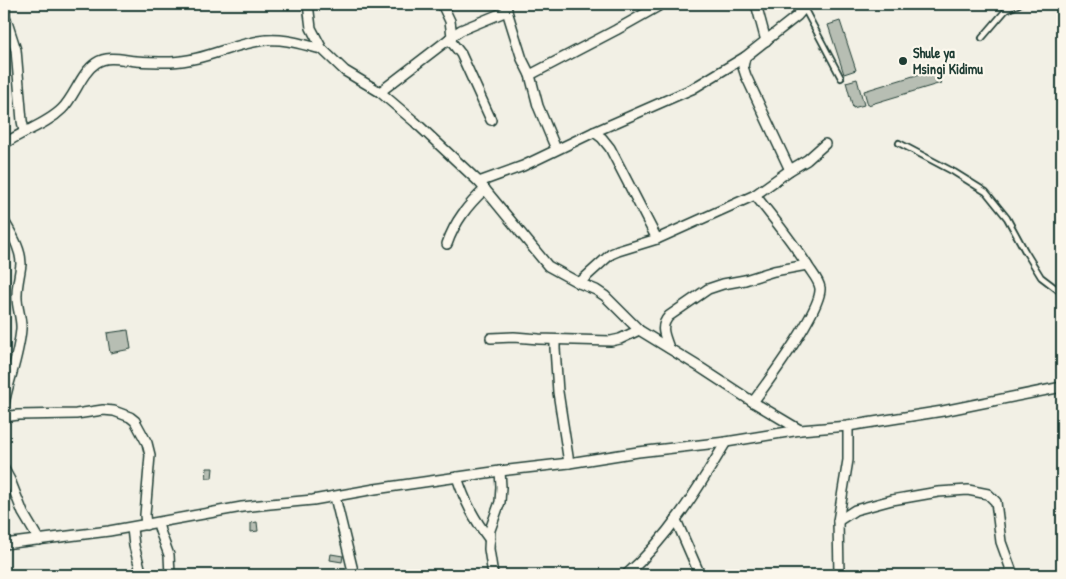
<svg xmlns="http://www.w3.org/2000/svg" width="1066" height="579" font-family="'Patrick Hand',sans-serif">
<rect width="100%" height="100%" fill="#f2f0e5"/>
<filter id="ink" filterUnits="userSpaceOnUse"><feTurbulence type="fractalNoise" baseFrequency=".02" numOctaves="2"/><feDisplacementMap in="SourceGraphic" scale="10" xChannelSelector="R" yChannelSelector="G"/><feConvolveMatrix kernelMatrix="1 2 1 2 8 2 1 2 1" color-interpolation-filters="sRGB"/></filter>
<g filter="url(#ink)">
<g fill="#b7beb3" stroke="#1f3d34">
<polygon points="827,4 840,4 828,8"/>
<polygon points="840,21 856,70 844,74 828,25"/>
<polygon points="936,69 941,83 868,105 864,91"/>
<polygon points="857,79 864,105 853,108 846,82"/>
<polygon points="128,330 131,349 110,353 107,333"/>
<polygon points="207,468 213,468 212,478 206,478"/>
<polygon points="257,522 258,531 251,532 251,523"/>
<polygon points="331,554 343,556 342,562 330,560"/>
</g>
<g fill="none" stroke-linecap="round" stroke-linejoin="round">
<defs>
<g id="lane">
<polyline points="804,8 841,78"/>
<polyline points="982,38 1006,10 1019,4"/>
<polyline points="899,143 954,172 986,192 1007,218 1025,251 1041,277 1062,293"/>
</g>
<g id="street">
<polyline points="5,4 5,16 16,50 22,121 24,131"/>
<polyline points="308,4 311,28 322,49 345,71 380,92 415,122 479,182 548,266 579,283 596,290 605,296 639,330 701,368 753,402 800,430"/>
<polyline points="506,4 507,11 522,59 530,75 538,106 556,149"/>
<polyline points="756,4 766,41"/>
<polyline points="452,36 461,30 507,11"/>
<polyline points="449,39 461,54 491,120"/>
<polyline points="745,57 743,67 746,76 790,170"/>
<polyline points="530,75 616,30 662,4"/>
<polyline points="380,92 449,39 452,36 450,21 442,4"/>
<polyline points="594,132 602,138 610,148 657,239"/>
<path d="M4 144C22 131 46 125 62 109 75 96 81 73 96 63 108 55 123 60 136 61 148 62 159 62 171 62 204 61 234 43 266 40 285 38 304 45 322 49"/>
<polyline points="479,182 523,166 594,132 692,89 745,57 797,16 804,8 805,4"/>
<path d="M4 221C11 234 21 248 21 264 20 274 17 284 17 294 16 306 22 318 21 329 19 355 9 379 4 404"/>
<path d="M447 244C455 221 468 205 485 189"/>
<polyline points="579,283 611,254 618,251 657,239 755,195 790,170 807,160 825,144"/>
<polyline points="491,338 514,337 539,339 611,341 620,339 639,330"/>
<polyline points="555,340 555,348 558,392 569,463"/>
<path d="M669 348C665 336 659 327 669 316L708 289 723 284 745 280 774 271 807 265"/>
<path d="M753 402C767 383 822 309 820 288 819 281 813 274 809 268 793 242 774 219 755 195"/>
<polyline points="4,417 18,415 76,414 103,410 114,411 130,417 135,421 147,443 150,455 145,515 146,525"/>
<polyline points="4,469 10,480 23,513 39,540"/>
<path d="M457 477C465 502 474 519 490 540"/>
<polyline points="335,497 354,575"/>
<polyline points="676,520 700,575"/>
<polyline points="838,521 855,510 892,500 938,492 968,490 988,494 996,502 1001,542 1013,575"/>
<polyline points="158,523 160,531 169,555 170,575"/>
<polyline points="132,528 134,546 142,575"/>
<polyline points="4,544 109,531 242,507 270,504 313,500 375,489 500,471 569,463 638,452 726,442 800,430 848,426 943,411 1062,387"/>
<polyline points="493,575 489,549 490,530 500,502 501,487 500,471"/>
<path d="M626 575C668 538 698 489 726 442"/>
<polyline points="839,575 838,521 848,460 848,426"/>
</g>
</defs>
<use href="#lane" stroke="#1f3d34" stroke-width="8"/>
<use href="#street" stroke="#1f3d34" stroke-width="12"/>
<use href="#lane" stroke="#fbf7ec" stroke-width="4.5"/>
<use href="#street" stroke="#fbf7ec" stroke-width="9"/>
</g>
</g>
<circle fill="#1f3d34" stroke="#fbf7ec" stroke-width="2" cx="903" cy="61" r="5"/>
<g text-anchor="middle" stroke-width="4.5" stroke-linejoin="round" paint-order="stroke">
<g font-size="14" font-weight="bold" fill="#1f3d34" stroke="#fbf7ec" text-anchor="start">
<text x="913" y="58">Shule ya<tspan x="913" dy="16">Msingi Kidimu</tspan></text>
</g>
</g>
<rect width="1066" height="579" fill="none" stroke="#fbf7ec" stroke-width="20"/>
<rect x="10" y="10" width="1046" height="559" fill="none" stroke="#1f3d34" stroke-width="2" filter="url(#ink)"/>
</svg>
